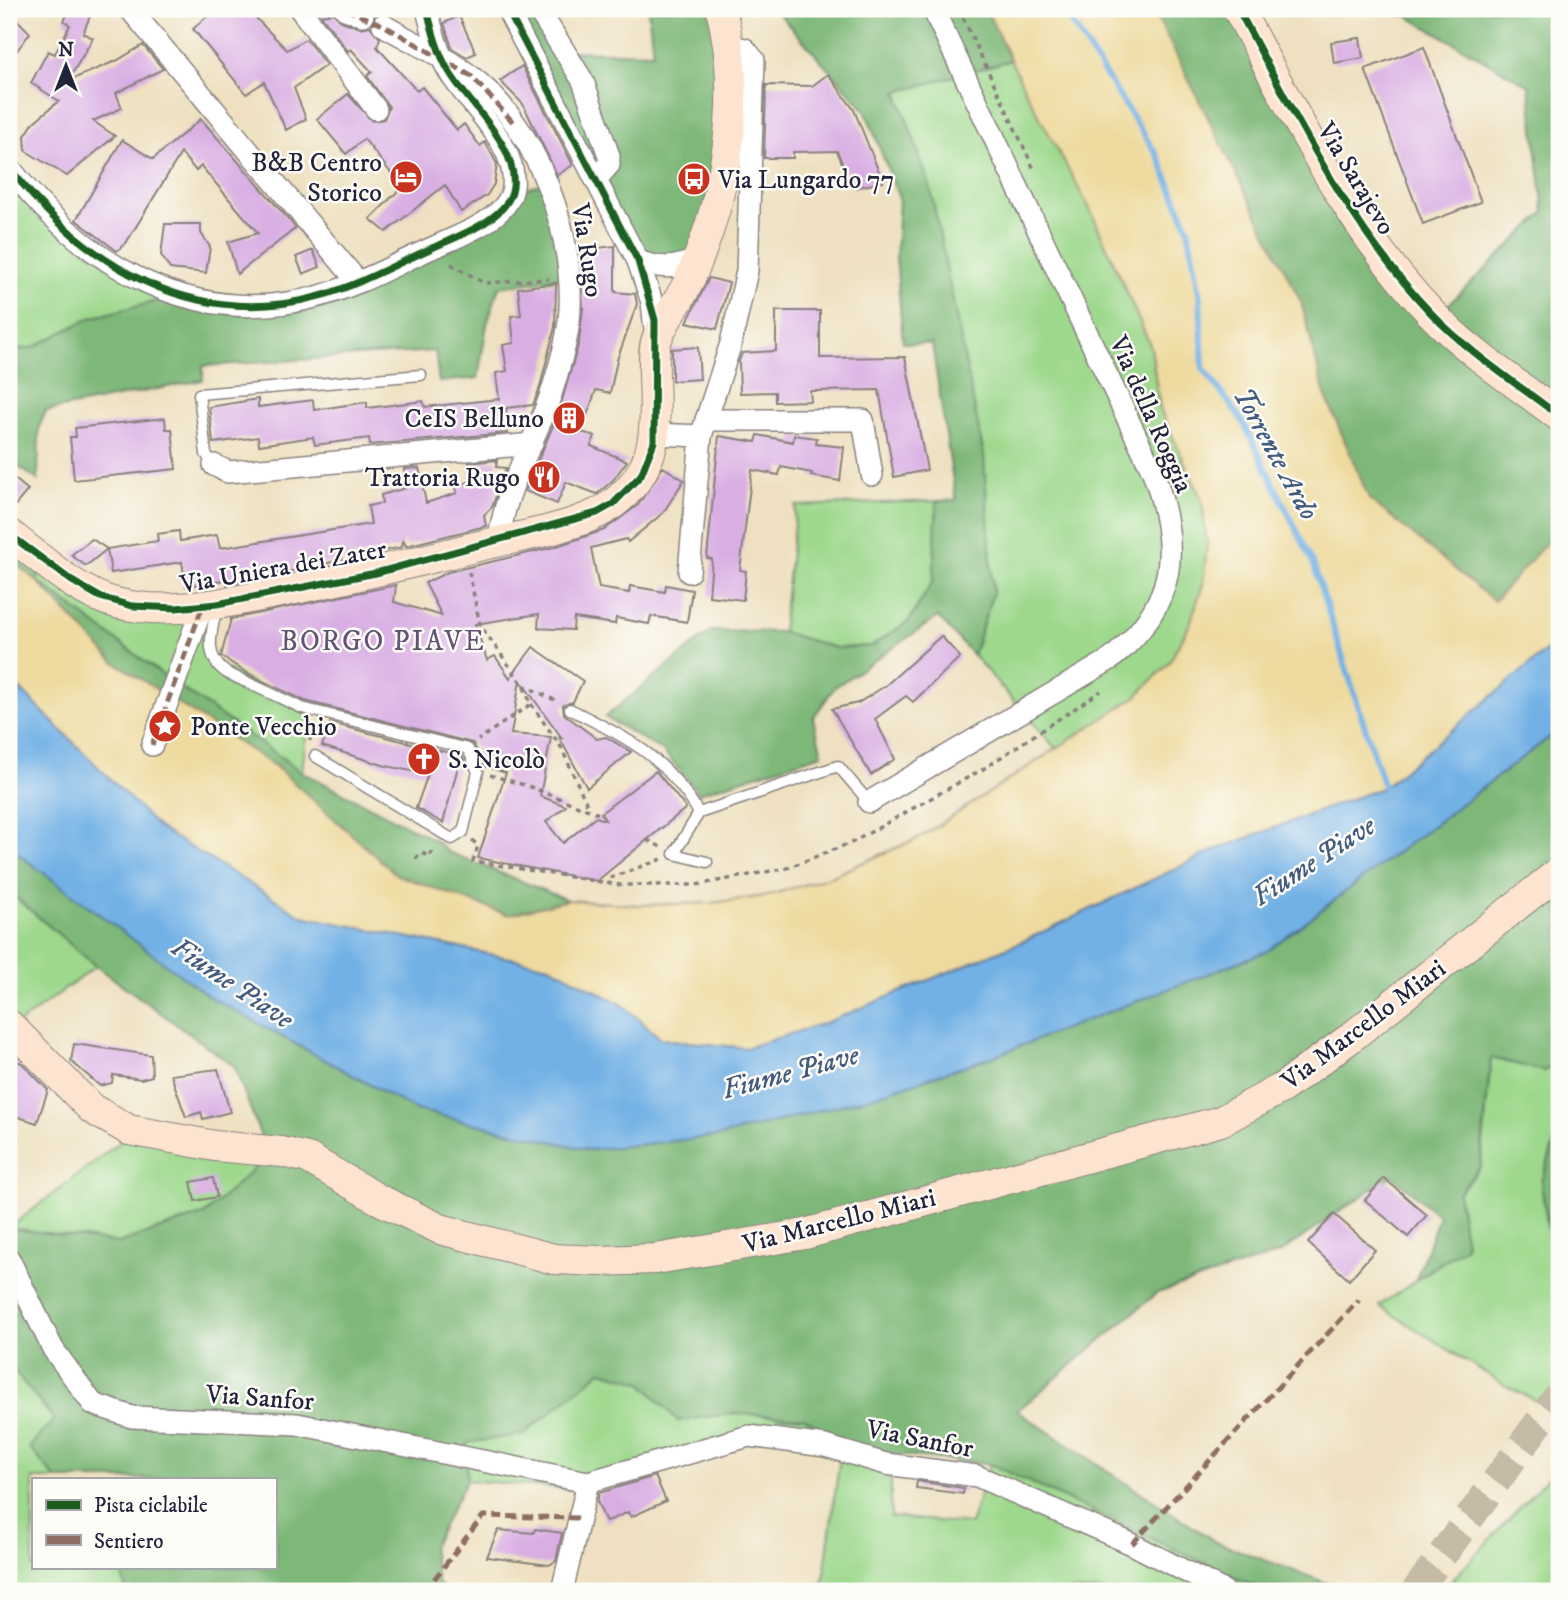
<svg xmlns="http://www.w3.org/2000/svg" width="1568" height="1600" font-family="'IM FELL DW Pica',serif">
<rect width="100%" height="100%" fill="#fdfcf7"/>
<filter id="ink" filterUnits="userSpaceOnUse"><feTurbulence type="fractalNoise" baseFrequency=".0143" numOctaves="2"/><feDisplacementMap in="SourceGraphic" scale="14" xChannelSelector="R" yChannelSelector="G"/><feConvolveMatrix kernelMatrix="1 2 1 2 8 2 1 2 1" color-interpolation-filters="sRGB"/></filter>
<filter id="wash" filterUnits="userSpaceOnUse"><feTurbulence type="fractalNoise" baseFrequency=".00686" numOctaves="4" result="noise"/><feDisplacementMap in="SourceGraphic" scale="28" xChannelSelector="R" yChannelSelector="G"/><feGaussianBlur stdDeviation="1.57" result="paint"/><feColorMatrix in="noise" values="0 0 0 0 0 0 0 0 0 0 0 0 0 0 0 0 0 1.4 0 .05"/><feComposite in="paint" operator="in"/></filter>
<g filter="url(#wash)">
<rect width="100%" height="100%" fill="#eee0c0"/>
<g fill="#9dd88c" stroke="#607d64" stroke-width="2">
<polygon points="1011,60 1091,211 1151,347 1160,409 1202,500 1207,544 1203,584 1190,624 1169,663 1137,696 1056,749 973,655 993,592 930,186 897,92"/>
<polygon points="18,172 85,250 170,298 90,318 32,348 21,349 10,345 9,185"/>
<polygon points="937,501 933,581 909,621 872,646 836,648 782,632 796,506"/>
<polygon points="48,568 107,607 212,608 205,656 308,715 302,772 164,676 35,579"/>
<polygon points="9,892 96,966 17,1025 9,1016"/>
<polygon points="1491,1058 1544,1071 1559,1062 1559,1130 1541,1182 1550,1242 1559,1249 1559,1412 1506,1386 1379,1306 1466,1246 1458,1193 1481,1167"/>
<polygon points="129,1135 269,1155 205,1214 118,1243 9,1228"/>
<polygon points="9,1365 54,1419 30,1447 56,1479 33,1479 33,1567 121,1567 126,1591 9,1591"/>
<polygon points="601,1371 641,1382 679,1421 734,1413 805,1418 842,1441 891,1454 891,1517 970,1524 990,1464 1265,1591 822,1591 842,1442 755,1428 578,1490 467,1480 467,1442 524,1434"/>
<polygon points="1559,1465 1559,1591 1443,1590"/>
</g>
<g fill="#7eb878" stroke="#506d5a" stroke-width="2">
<polygon points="511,9 534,9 560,51 653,53 648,9 726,9 732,93 695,256 647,271"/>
<polygon points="775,9 986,9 1011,60 897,92 930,186 984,455 993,592 973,655 938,617 835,687 813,718 822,754 699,793 663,751 605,717 711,631 782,632 836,648 872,646 909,621 933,581 937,501 956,500 932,344 903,343 896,257 899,198 865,110"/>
<polygon points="1153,9 1232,9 1427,325 1544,213 1529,86 1407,16 1354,9 1559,9 1559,529 1494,602 1369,499 1324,392 1301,302"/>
<polygon points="552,181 572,277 499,287 487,324 478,378 439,382 435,351 203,366 203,380 46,411 39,427 38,480 9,460 9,343 21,349 32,348 90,318 170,298 277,308 483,231 523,189"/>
<polygon points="9,532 48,568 36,580 164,676 302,772 435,840 448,852 568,900 508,915 397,875 276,767 113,661 35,579 9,559"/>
<polygon points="1559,730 1559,1062 1544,1071 1491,1058 1480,1167 1458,1193 1466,1246 1416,1279 1439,1216 1392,1175 1280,1253 1157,1293 1017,1411 1216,1542 1343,1589 1519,1591 1265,1591 990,1464 891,1454 842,1441 804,1418 734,1413 678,1421 641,1382 601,1371 524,1434 467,1443 467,1480 432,1547 438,1585 449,1591 126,1591 121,1567 275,1567 275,1479 56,1479 29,1447 54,1419 9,1365 9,1228 119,1243 205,1214 268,1155 234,1066 96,966 9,892 9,847 210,997 416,1110 589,1150 720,1136 868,1098 994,1056 1267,951"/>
<polygon points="1559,1130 1559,1249 1550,1242 1541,1182"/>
</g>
<polygon fill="#eeda9e" stroke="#887e6c" stroke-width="2" points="986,9 1153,9 1301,302 1324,392 1369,499 1494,601 1559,529 1559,640 1384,787 1215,850 1026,940 825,1023 746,1048 661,1039 623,1005 549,966 302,916 159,828 9,678 9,559 35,579 113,661 276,767 397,875 508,915 568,900 639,905 711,903 766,896 830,877 919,838 1137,696 1169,663 1190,624 1203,584 1207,544 1202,500 1160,409 1151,347 1091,211 1027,94"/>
<polygon fill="#72b1e5" stroke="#4a6a90" stroke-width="2" points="1559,640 1559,730 1267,951 994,1056 868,1098 720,1136 589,1150 416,1110 210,997 9,847 9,678 159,828 302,916 549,966 623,1005 661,1039 746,1048 825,1023 1026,940 1215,850 1384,787"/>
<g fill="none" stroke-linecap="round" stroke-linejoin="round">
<polyline stroke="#72b1e5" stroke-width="6" points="1063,9 1159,158 1188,228 1200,298 1203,368 1242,420 1313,563 1384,787 1392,789"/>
</g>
<g id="blocks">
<g fill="#d9afe3">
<polygon points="70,9 93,9 83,33 93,38 68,81 118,60 143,45 163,69 116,93 122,108 93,121 115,136 67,176 26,151 25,136 34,122 59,101 31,83 48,51 55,54 70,25 64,21"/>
<polygon points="215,9 247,9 287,50 306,39 326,65 294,88 306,119 286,130 264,82 246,94 193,29"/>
<polygon points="9,11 30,33 9,61"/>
<polygon points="333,13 341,21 360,28 370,26 380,38 377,47 417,91 422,87 457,130 464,124 480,146 485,142 497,164 494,184 487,195 461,212 445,185 386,232 370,219 402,187 364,139 346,154 317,119 348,94 372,121 384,119 389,107 367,76 372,72 351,49 348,51 321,15"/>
<polygon points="459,16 476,53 467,57 452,48 444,23"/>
<polygon points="1360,38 1363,58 1334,63 1331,42"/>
<polygon points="1424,47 1481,202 1423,224 1365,69"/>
<polygon points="522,66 573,165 557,175 523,104 500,81"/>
<polygon points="828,74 854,110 883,182 853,188 837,151 793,152 793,158 764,158 766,85 812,86"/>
<polygon points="201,119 296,228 237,274 228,242 258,233 201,166 196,171 181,153 126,243 117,251 76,220 122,140 153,159"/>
<polygon points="165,224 201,224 201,233 210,247 206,273 170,269 161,255"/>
<polygon points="615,246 615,292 635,294 637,304 617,360 610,393 596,390 581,432 595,436 591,446 627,461 613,480 597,494 566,482 557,504 525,491 558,414 579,342 583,308 579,250"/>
<polygon points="313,250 320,267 303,274 296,257"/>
<polygon points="709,278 729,283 717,329 687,322"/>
<polygon points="556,283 555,327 540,387 533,405 506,408 508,433 370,445 369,438 315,445 313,437 259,445 258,437 213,443 209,407 258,399 258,407 313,400 314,410 367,402 367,408 423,401 425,407 499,399 496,373 507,371 503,345 514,343 511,316 521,315 518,288"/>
<polygon points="776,311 820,311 820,358 905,357 927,470 894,477 879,390 810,391 811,401 775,402 775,392 740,393 739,361 742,353 776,351"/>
<polygon points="698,347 700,379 672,381 672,349"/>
<polygon points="165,418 166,429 172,429 176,469 74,480 70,437 76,437 75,428"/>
<polygon points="758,435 793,442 794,435 817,438 816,444 844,447 840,481 811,476 812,473 781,467 779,475 752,470 740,570 746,571 743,600 709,596 712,559 707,558 719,436 756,442"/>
<polygon points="497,460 496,467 506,468 492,507 484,515 486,526 406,546 403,540 402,547 227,585 226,580 186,586 182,562 111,573 107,549 158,541 157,534 179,531 180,541 217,535 220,548 371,524 368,506 382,503 381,495 406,488 404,469 419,468 426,503 457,493 456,486 472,481 469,463"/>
<polygon points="663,467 684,480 663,513 628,542 626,539 591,548 599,588 629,593 630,586 665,592 666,585 692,590 687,622 651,616 649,624 616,618 615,624 574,618 573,630 538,628 539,614 475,624 487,660 495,656 510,678 533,647 583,681 573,702 563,705 564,714 597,739 606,737 631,752 587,788 559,737 562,738 520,680 511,734 551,737 540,796 566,806 546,822 563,843 596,817 605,820 601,813 656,771 686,808 597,881 478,858 506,773 484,766 473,743 305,701 250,675 221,656 231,619 396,585 394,602 442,616 425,583 448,572 554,547 604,530 638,505"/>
<polygon points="9,474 28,490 9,513"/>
<polygon points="92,539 107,549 86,566 71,555"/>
<polygon points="941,636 960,657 913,702 906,696 875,719 895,759 871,775 832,709 858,703 885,686"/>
<polygon points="330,723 462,756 464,760 460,759 443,823 416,808 428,774 386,766 322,746"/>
<polygon points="74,1044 151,1055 152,1076 141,1079 113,1075 112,1083 100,1086 71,1061"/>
<polygon points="9,1058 22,1063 48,1090 37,1123 9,1114"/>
<polygon points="218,1069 230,1112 203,1119 201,1112 186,1117 171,1075"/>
<polygon points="213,1178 217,1197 195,1201 191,1182"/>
<polygon points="1384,1178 1427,1215 1408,1237 1365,1200"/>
<polygon points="1334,1214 1375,1250 1349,1280 1308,1243"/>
<polygon points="655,1476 666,1501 631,1517 628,1512 606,1522 597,1502 599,1493"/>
<polygon points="917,1481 964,1488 963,1494 916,1488"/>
<polygon points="535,1529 562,1533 556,1561 549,1565 487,1557 498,1530 534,1533"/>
</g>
</g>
</g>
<g filter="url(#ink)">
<use href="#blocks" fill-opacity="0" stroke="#88817e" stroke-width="2"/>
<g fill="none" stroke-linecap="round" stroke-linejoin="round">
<polyline stroke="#c5baa5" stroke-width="30" stroke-dasharray="30 15" stroke-linecap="butt" points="1416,1591 1559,1395"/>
<defs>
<g id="lane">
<polyline points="214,465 206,454 199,394 421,375"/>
<path d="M217 606C212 631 202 657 227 673L302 708 468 749 478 772 463 832 452 839 315 756"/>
<path d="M570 709C628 739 665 755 699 813"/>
<polyline points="707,862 674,854 699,813 838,766 869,802"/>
</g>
<g id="street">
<polyline points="130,9 358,282"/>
<polyline points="300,9 376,109"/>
<polyline points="345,9 363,15"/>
<polyline points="507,9 638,261 652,302 656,339"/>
<polyline points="538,9 583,81 609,156 609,165 597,178"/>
<path d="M383 25C414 44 452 59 479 83 538 134 573 230 570 308 569 336 560 364 552 391 536 441 504 488 499 541"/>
<path d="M9 167C85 266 193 331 320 296 359 285 396 264 432 248 458 236 509 219 513 187 518 145 470 106 450 73 438 54 432 30 427 9"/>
<path d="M638 261C660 269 676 269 697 259"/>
<polyline points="706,420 863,420 872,475"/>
<polyline points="655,434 701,436 689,572"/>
<polyline points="701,436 731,343 747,271 754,60 745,49 728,45"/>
<polyline points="214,465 228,472 532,444"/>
<polyline points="152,745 203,605"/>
<path d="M869 802 1111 659C1177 604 1181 551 1153 472L933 9"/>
<polyline points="9,1259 53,1349 93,1404 132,1417 297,1424 588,1482 749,1436 825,1446 886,1464 977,1476 1132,1544 1224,1591"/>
<polyline points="562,1591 588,1482"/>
</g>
<g id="secondary">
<path d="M1238 9C1295 114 1347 225 1431 313 1468 352 1516 383 1559 416"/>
<path d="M9 534C41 558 76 593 116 603 172 617 235 601 290 590 350 578 408 564 467 549 509 538 557 532 596 514 609 508 620 499 629 489 660 456 655 417 654 374 654 363 653 349 657 339 664 319 679 302 688 283 726 199 744 100 721 9"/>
<polyline points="9,1025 92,1109 129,1130 215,1146 282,1152 308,1158 378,1199 440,1229 554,1259 600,1261 656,1259 805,1234 1221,1121 1282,1088 1349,1039 1559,872"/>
</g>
</defs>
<use href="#lane" stroke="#88817e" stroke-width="13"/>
<use href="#street" stroke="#88817e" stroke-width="24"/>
<use href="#secondary" stroke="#88817e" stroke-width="32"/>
<g stroke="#88817e" stroke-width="3.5" stroke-dasharray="5 5" stroke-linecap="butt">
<polyline points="959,9 1034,169"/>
<polyline points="451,264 484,283 549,279"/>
<polyline points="469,572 480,625 523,685 531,704 478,740"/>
<polyline points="523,685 559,702"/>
<polyline points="531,704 561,747 589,809"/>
<polyline points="310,741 311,724"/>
<polyline points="490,775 528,786 599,814"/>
<polyline points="472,840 478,846 473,861 620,885 696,885 787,868 853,842 983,769 1101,691"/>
<polyline points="647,840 663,848"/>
<polyline points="416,859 421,852 429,857 435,847"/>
<polyline points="610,878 662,859"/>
</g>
<use href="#lane" stroke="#fff" stroke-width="10"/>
<use href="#street" stroke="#fff" stroke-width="21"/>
<use href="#secondary" stroke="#fde4d0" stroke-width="30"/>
<g stroke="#8d6e63" stroke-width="5" stroke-dasharray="10 5" stroke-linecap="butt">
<polyline points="345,9 383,25 471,76 513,122"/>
<polyline points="152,745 203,605"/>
<polyline points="1132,1544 1359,1300"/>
<polyline points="425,1591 483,1516 579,1518"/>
</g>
<defs>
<g id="cycleway">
<path d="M1238 9C1295 114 1347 225 1431 313 1468 352 1516 383 1559 416"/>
<path d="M9 167C85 266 193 331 320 296 359 285 396 264 432 248 458 236 509 219 513 187 518 145 470 106 450 73 438 54 432 30 427 9"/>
<polyline points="9,534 72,581 100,597 132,606 176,608 217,604 376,573 597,513 613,504 641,475 654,442 655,320 638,261 507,9"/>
</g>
</defs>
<use href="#cycleway" stroke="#fdfcf7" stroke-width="11"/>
<use href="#cycleway" stroke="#1b5e20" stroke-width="7"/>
</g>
</g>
<defs>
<symbol id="hotel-disc" viewBox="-11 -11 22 22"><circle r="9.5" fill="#c8321e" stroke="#fdfcf7"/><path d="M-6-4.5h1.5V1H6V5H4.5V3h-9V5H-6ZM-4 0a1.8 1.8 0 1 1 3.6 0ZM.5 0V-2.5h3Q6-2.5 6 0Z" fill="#fff"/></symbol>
<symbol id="bus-disc" viewBox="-11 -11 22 22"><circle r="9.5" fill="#c8321e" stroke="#fdfcf7"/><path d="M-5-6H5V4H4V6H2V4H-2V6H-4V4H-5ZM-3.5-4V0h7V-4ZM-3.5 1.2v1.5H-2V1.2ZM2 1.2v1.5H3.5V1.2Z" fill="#fff"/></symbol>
<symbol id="building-disc" viewBox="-11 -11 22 22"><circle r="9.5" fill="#c8321e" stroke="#fdfcf7"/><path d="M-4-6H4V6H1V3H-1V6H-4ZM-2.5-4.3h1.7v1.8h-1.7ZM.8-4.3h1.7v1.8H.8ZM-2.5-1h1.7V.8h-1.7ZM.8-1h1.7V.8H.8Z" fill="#fff"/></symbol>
<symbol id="restaurant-disc" viewBox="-11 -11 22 22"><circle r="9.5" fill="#c8321e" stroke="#fdfcf7"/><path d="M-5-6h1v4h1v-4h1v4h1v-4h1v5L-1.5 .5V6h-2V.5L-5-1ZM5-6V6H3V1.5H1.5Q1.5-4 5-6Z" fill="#fff"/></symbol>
<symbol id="sight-disc" viewBox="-11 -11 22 22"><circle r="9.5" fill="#c8321e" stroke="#fdfcf7"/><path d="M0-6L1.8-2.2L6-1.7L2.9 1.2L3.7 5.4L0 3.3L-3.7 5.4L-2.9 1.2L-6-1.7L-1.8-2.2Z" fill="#fff"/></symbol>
<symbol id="church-disc" viewBox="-11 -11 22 22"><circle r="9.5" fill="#c8321e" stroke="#fdfcf7"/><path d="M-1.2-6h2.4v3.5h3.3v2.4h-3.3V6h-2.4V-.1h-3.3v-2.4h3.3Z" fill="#fff"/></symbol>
</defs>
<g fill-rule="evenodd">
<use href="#hotel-disc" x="387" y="158" width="38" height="38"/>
<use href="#bus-disc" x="675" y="160" width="38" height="38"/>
<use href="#building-disc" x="550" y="399" width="38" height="38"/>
<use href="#restaurant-disc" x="525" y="458" width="38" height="38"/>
<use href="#sight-disc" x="146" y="707" width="38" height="38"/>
<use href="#church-disc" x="405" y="740" width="38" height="38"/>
</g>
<g text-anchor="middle" stroke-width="5" stroke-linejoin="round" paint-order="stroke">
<g font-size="26" fill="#22223b" stroke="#fdfcf7" text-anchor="end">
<text x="382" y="171">B&amp;B Centro<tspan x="382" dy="30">Storico</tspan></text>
<text x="718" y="188" text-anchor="start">Via Lungardo 77</text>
<text x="544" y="427">CeIS Belluno</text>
<text x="520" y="486">Trattoria Rugo</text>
<text x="190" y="735" text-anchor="start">Ponte Vecchio</text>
<text x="448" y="768" text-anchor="start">S. Nicolò</text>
</g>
<g font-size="26" fill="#22223b" stroke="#fdfcf7">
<text transform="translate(1357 178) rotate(59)" y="9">Via Sarajevo</text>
<text transform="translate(588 250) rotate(81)" y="9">Via Rugo</text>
<text transform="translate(1152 414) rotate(66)" y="9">Via della Roggia</text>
<text transform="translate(283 566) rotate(-10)" y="9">Via Uniera dei Zater</text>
<text transform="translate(1363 1024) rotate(-37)" y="9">Via Marcello Miari</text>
<text transform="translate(839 1220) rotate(-14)" y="9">Via Marcello Miari</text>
<text transform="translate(260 1397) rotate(4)" y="9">Via Sanfor</text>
<text transform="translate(920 1438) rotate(11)" y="9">Via Sanfor</text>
</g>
<g font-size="28" font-style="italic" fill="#425b7f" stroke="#fdfcf7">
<text transform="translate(1277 453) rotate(61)" y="10">Torrente Ardo</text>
<text transform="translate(1313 860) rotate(-33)" y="10">Fiume Piave</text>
<text transform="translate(233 982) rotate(34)" y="10">Fiume Piave</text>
<text transform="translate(790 1071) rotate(-15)" y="10">Fiume Piave</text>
</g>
<g font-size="28" letter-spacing="2" fill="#625376" stroke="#fdfcf7">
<text x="383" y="650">BORGO PIAVE</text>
</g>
</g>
<rect width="1568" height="1600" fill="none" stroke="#fdfcf7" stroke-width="35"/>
<rect x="32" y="1478" width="245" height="91" fill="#fdfcf7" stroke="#a5a5ac" stroke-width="2"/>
<rect x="46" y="1500" width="35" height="10" fill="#1b5e20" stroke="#a5a5ac" stroke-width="2"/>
<text x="94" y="1512" font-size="21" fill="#22223b">Pista ciclabile</text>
<rect x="46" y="1535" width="35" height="10" fill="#8d6e63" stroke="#a5a5ac" stroke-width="2"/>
<text x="94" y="1548" font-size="21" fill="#22223b">Sentiero</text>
<g transform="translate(66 66)" stroke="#fdfcf7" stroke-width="5" paint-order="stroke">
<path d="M0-5L12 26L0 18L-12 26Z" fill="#22223b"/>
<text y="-10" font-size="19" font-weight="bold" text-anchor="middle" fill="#22223b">N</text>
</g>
</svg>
